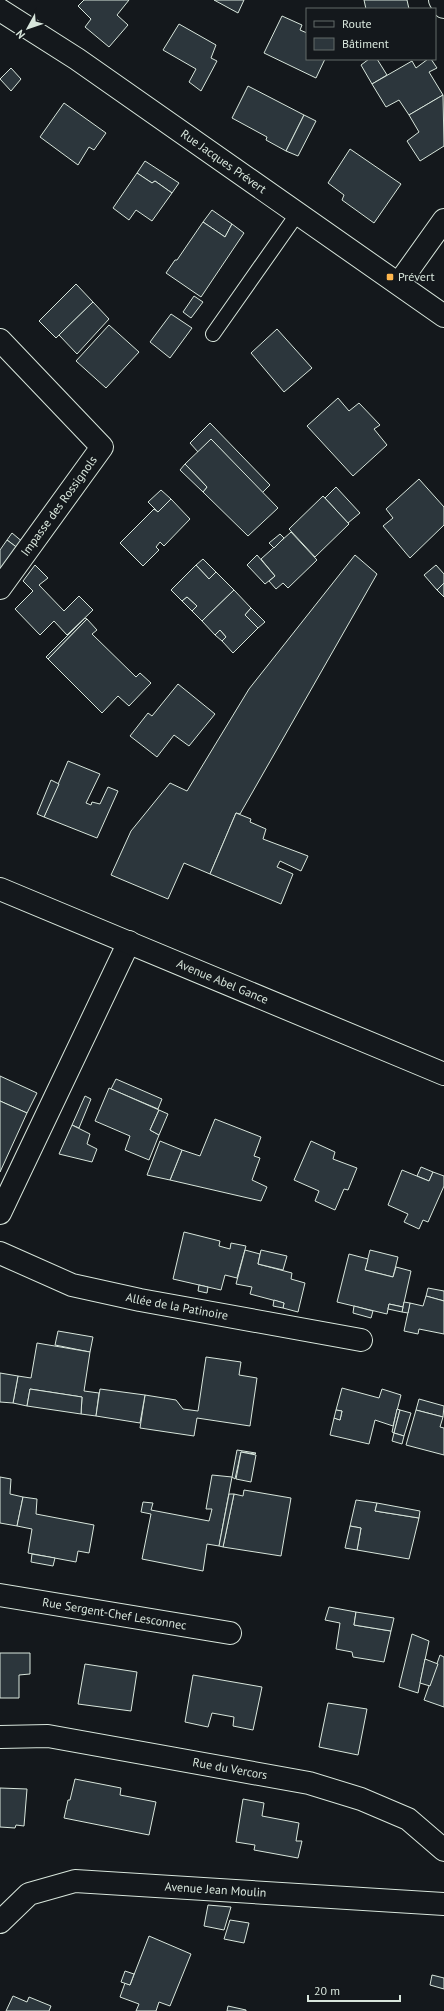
<svg xmlns="http://www.w3.org/2000/svg" width="444" height="2011" font-family="'PT Sans',sans-serif">
<rect width="100%" height="100%" fill="#14181c"/>
<g fill="#2c363c" stroke="#d8e6dc">
<polygon points="84,0 129,0 117,15 128,25 109,47 85,27 91,19 78,6"/>
<polygon points="214,0 244,0 238,13"/>
<polygon points="364,0 407,0 409,9 366,9"/>
<polygon points="282,16 302,25 300,30 307,33 307,59 325,59 316,78 264,53"/>
<polygon points="179,24 216,45 211,58 217,61 201,91 189,82 196,69 163,50"/>
<polygon points="369,59 377,59 387,75 372,84 361,65"/>
<polygon points="428,59 431,59 437,68 429,72 443,95 409,115 399,100 386,107 372,84 412,61 416,68"/>
<polygon points="11,68 21,79 11,91 0,79"/>
<polygon points="248,86 304,115 286,151 266,140 267,137 232,118"/>
<polygon points="443,95 444,146 420,161 407,141 419,132 409,115"/>
<polygon points="64,103 106,133 94,150 89,147 78,165 40,137"/>
<polygon points="304,115 316,121 298,156 286,151"/>
<polygon points="350,149 401,184 374,223 342,200 344,195 328,183"/>
<polygon points="145,161 179,183 172,193 155,181 152,183 137,173"/>
<polygon points="137,173 152,183 155,181 172,193 152,221 136,210 129,220 113,208"/>
<polygon points="212,210 232,224 225,237 203,222"/>
<polygon points="203,222 225,237 232,224 244,233 201,297 166,273 175,260 177,260"/>
<polygon points="76,284 93,302 56,338 39,321"/>
<polygon points="194,296 203,302 191,318 183,312"/>
<polygon points="93,302 109,319 77,354 59,335"/>
<polygon points="171,314 192,328 170,358 150,342"/>
<polygon points="109,325 139,352 106,388 76,361"/>
<polygon points="277,329 312,368 284,392 251,353"/>
<polygon points="338,398 349,411 359,403 380,425 374,429 387,445 353,476 307,426"/>
<polygon points="210,423 270,485 262,493 211,439 198,452 190,443"/>
<polygon points="211,439 278,508 248,536 203,492 207,487 185,464"/>
<polygon points="185,464 207,487 203,492 180,470"/>
<polygon points="419,479 444,507 444,525 410,558 383,526 393,518 386,509"/>
<polygon points="336,487 360,513 348,523 325,498"/>
<polygon points="161,490 171,499 158,512 148,502"/>
<polygon points="323,496 349,524 315,557 289,529"/>
<polygon points="171,499 190,519 164,546 160,542 156,547 159,550 143,566 120,543 154,509 158,512"/>
<polygon points="291,532 317,560 288,588 283,583 276,589 269,581 275,576 261,559"/>
<polygon points="12,533 24,543 19,549 7,540"/>
<polygon points="280,534 284,538 274,548 269,543"/>
<polygon points="7,540 19,549 3,571 0,569 0,550"/>
<polygon points="257,555 275,576 265,584 247,565"/>
<polygon points="355,555 377,574 240,814 236,813 210,874 184,863 168,899 111,875 131,831 170,783 187,791 249,689"/>
<polygon points="203,559 216,572 209,579 196,565"/>
<polygon points="35,565 48,578 39,585 64,611 79,596 93,610 67,635 54,621 40,635 15,609 33,591 23,581"/>
<polygon points="196,565 209,579 216,572 234,590 202,621 192,611 197,606 187,597 182,601 171,590"/>
<polygon points="436,565 444,574 444,583 437,590 424,575"/>
<polygon points="444,583 444,597 437,590"/>
<polygon points="234,590 251,608 245,615 258,628 233,653 222,641 226,637 220,630 215,635 202,621"/>
<polygon points="187,597 197,606 192,611 182,601"/>
<polygon points="251,608 265,622 258,628 245,615"/>
<polygon points="85,618 87,619 48,659 46,657"/>
<polygon points="87,619 97,630 92,634 136,677 140,673 151,683 129,706 118,696 102,713 48,659"/>
<polygon points="220,630 226,637 222,641 215,635"/>
<polygon points="178,684 215,714 189,746 174,735 157,757 130,736 148,713 152,716"/>
<polygon points="68,761 100,774 86,803 91,805 92,802 100,804 108,787 118,791 97,838 44,817"/>
<polygon points="51,780 59,784 44,817 37,814"/>
<polygon points="236,813 251,819 250,822 266,829 263,839 308,856 301,871 280,861 277,867 293,874 281,904 210,874"/>
<polygon points="0,1076 37,1093 27,1113 0,1101"/>
<polygon points="116,1079 162,1099 158,1109 111,1089"/>
<polygon points="109,1088 159,1110 150,1130 159,1135 149,1160 125,1150 130,1136 95,1121"/>
<polygon points="85,1096 91,1099 79,1128 72,1125"/>
<polygon points="0,1101 27,1113 0,1172"/>
<polygon points="159,1110 168,1114 159,1135 150,1130"/>
<polygon points="215,1119 261,1137 254,1156 260,1158 252,1180 267,1187 261,1201 170,1180 182,1150 200,1156"/>
<polygon points="72,1125 90,1134 87,1144 97,1149 92,1162 59,1154"/>
<polygon points="160,1141 182,1150 170,1180 147,1175"/>
<polygon points="311,1141 335,1152 333,1159 357,1168 348,1190 344,1189 335,1210 315,1201 319,1191 294,1180"/>
<polygon points="421,1167 433,1172 429,1181 417,1176"/>
<polygon points="402,1170 429,1181 433,1172 444,1176 444,1186 428,1222 423,1220 419,1229 404,1222 408,1214 388,1205"/>
<polygon points="184,1232 220,1241 219,1246 230,1249 231,1243 246,1246 237,1278 225,1275 221,1290 173,1279"/>
<polygon points="245,1250 260,1254 258,1264 292,1273 291,1279 305,1283 298,1312 283,1308 284,1303 250,1294 252,1287 236,1284"/>
<polygon points="261,1250 287,1256 283,1270 258,1264"/>
<polygon points="370,1250 398,1257 393,1277 365,1270"/>
<polygon points="349,1254 368,1259 365,1270 393,1277 396,1267 411,1271 403,1307 389,1304 387,1314 337,1302"/>
<polygon points="199,1285 208,1287 207,1293 198,1291"/>
<polygon points="428,1288 444,1291 444,1301 426,1296"/>
<polygon points="426,1296 444,1301 444,1334 419,1329 418,1334 404,1331 410,1303 423,1306"/>
<polygon points="274,1300 284,1303 283,1308 273,1306"/>
<polygon points="404,1302 410,1303 408,1313 402,1312"/>
<polygon points="389,1304 403,1307 402,1312 388,1309"/>
<polygon points="354,1306 373,1311 371,1318 353,1313"/>
<polygon points="58,1331 93,1337 90,1352 55,1345"/>
<polygon points="37,1343 90,1352 84,1391 99,1393 96,1416 81,1414 82,1397 30,1389 27,1406 13,1403 18,1376 31,1378"/>
<polygon points="206,1357 241,1362 239,1375 257,1378 250,1426 197,1418 194,1436 140,1428 145,1395 176,1400 183,1409 198,1411"/>
<polygon points="0,1373 18,1376 13,1403 0,1402"/>
<polygon points="342,1388 379,1398 382,1389 401,1395 393,1426 375,1420 369,1444 330,1435 334,1418 340,1420 342,1411 336,1410"/>
<polygon points="30,1389 82,1397 81,1414 27,1406"/>
<polygon points="100,1389 145,1395 140,1423 96,1416"/>
<polygon points="419,1399 444,1406 443,1417 416,1410"/>
<polygon points="397,1409 400,1410 394,1433 392,1432"/>
<polygon points="336,1410 342,1411 340,1420 334,1418"/>
<polygon points="400,1410 411,1413 404,1436 394,1433"/>
<polygon points="416,1410 443,1417 440,1427 444,1428 444,1455 406,1445"/>
<polygon points="394,1433 404,1436 402,1444 392,1441"/>
<polygon points="237,1450 256,1453 255,1454 241,1452 235,1479 232,1477"/>
<polygon points="241,1452 256,1455 251,1482 236,1479"/>
<polygon points="212,1475 232,1477 219,1546 207,1544 203,1571 142,1559 151,1514 141,1512 143,1502 153,1503 151,1510 209,1521 212,1509 206,1509"/>
<polygon points="0,1477 11,1479 10,1494 23,1497 17,1526 0,1523"/>
<polygon points="244,1490 291,1498 281,1556 223,1547 234,1494 243,1496"/>
<polygon points="229,1494 234,1494 223,1547 219,1546"/>
<polygon points="23,1497 37,1499 36,1514 94,1525 89,1553 78,1551 76,1562 28,1553 32,1529 17,1526"/>
<polygon points="356,1500 377,1503 375,1511 419,1518 409,1559 357,1550 361,1528 350,1526"/>
<polygon points="377,1503 420,1511 419,1518 375,1511"/>
<polygon points="350,1526 361,1528 357,1550 345,1548"/>
<polygon points="32,1554 55,1558 53,1566 31,1562"/>
<polygon points="329,1607 356,1612 354,1625 391,1631 384,1662 353,1657 352,1652 336,1649 340,1623 325,1620"/>
<polygon points="356,1612 394,1618 391,1631 354,1625"/>
<polygon points="412,1634 429,1641 418,1693 399,1687"/>
<polygon points="0,1653 30,1653 30,1674 19,1675 19,1698 0,1698"/>
<polygon points="440,1655 444,1657 444,1707 424,1700"/>
<polygon points="425,1659 438,1664 430,1686 420,1683"/>
<polygon points="85,1664 137,1672 131,1711 78,1704"/>
<polygon points="193,1675 262,1687 253,1730 233,1726 234,1717 212,1713 208,1727 185,1722"/>
<polygon points="328,1703 367,1709 358,1755 319,1747"/>
<polygon points="75,1779 121,1788 120,1795 156,1802 149,1835 64,1818 68,1800 70,1800"/>
<polygon points="0,1788 27,1789 24,1826 16,1825 15,1828 0,1827"/>
<polygon points="243,1799 264,1803 262,1816 299,1823 296,1841 302,1841 298,1858 254,1850 255,1845 236,1842"/>
<polygon points="208,1905 231,1907 224,1930 204,1926"/>
<polygon points="230,1920 249,1923 244,1943 224,1939"/>
<polygon points="149,1936 191,1954 170,2006 159,2002 156,2011 136,2011 139,2004 120,1997 125,1983 130,1985"/>
<polygon points="125,1971 134,1974 130,1985 121,1982"/>
<polygon points="432,1975 444,1978 444,1989 430,1985"/>
<polygon points="13,1996 27,2002 29,1997 51,2006 49,2011 6,2011"/>
<polygon points="228,2006 246,2010 246,2011 227,2011"/>
</g>
<g fill="none" stroke-linecap="round" stroke-linejoin="round">
<defs>
<polyline id="lane" points="213,334 298,213"/>
<g id="street">
<polyline points="440,0 444,7"/>
<path id="s1" d="M0 10 77 59 444 316"/>
<polyline points="399,283 444,220"/>
<polyline points="0,340 102,447 0,588"/>
<polyline points="0,1213 129,942"/>
<path id="s2" d="M0 1253 72 1285 140 1300 361 1340"/>
<path id="s3" d="M0 1595 230 1633"/>
<path id="s4" d="M0 1737 48 1736 309 1783 361 1799 408 1819 444 1850"/>
<path id="s5" d="M0 1922 29 1894 75 1881 444 1904"/>
</g>
<g id="secondary">
<path id="s6" d="M0 889 444 1074"/>
</g>
</defs>
<use href="#lane" stroke="#d8e6dc" stroke-width="16"/>
<use href="#street" stroke="#d8e6dc" stroke-width="24"/>
<use href="#secondary" stroke="#d8e6dc" stroke-width="24"/>
<use href="#lane" stroke="#14181c" stroke-width="14"/>
<use href="#street" stroke="#14181c" stroke-width="22"/>
<use href="#secondary" stroke="#14181c" stroke-width="22"/>
</g>
<rect fill="#ffb74d" stroke="#14181c" stroke-width="1.5" x="386" y="273" width="8" height="8" rx="2"/>
<g text-anchor="middle" stroke-width="3" stroke-linejoin="round" paint-order="stroke">
<g font-size="12" fill="#d8e6dc" stroke="#14181c">
<text dy="4" stroke="none"><textPath href="#s1" startOffset="270">Rue Jacques Prévert</textPath></text>
<text transform="translate(59 506) rotate(-54)" y="4">Impasse des Rossignols</text>
<text dy="4" stroke="none"><textPath href="#s6" startOffset="241">Avenue Abel Gance</textPath></text>
<text dy="4" stroke="none"><textPath href="#s2" startOffset="186">Allée de la Patinoire</textPath></text>
<text dy="4" stroke="none"><textPath href="#s3" startOffset="116">Rue Sergent-Chef Lesconnec</textPath></text>
<text dy="4" stroke="none"><textPath href="#s4" startOffset="233">Rue du Vercors</textPath></text>
<text dy="4" stroke="none"><textPath href="#s5" startOffset="229">Avenue Jean Moulin</textPath></text>
</g>
<g font-size="12" fill="#d8e6dc" stroke="#14181c" text-anchor="start">
<text x="398" y="281">Prévert</text>
</g>
</g>
<rect x="306" y="8" width="130" height="52" fill="#14181c" stroke="#626a69"/>
<rect x="314" y="21" width="20" height="6" fill="#14181c" stroke="#626a69"/>
<text x="342" y="28" font-size="12" fill="#d8e6dc">Route</text>
<rect x="314" y="38" width="20" height="12" fill="#2c363c" stroke="#626a69"/>
<text x="342" y="48" font-size="12" fill="#d8e6dc">Bâtiment</text>
<g transform="translate(28 28) rotate(230)" stroke="#14181c" stroke-width="3" paint-order="stroke">
<path d="M0-3L7 15L0 10L-7 15Z" fill="#d8e6dc"/>
<text y="-6" font-size="11" font-weight="bold" text-anchor="middle" fill="#d8e6dc">N</text>
</g>
<path d="M308 1995v6h92v-6" fill="none" stroke="#d8e6dc" stroke-width="2"/>
<text x="314" y="1995" font-size="12" fill="#d8e6dc" stroke="#14181c" stroke-width="3" paint-order="stroke">20 m</text>
</svg>
